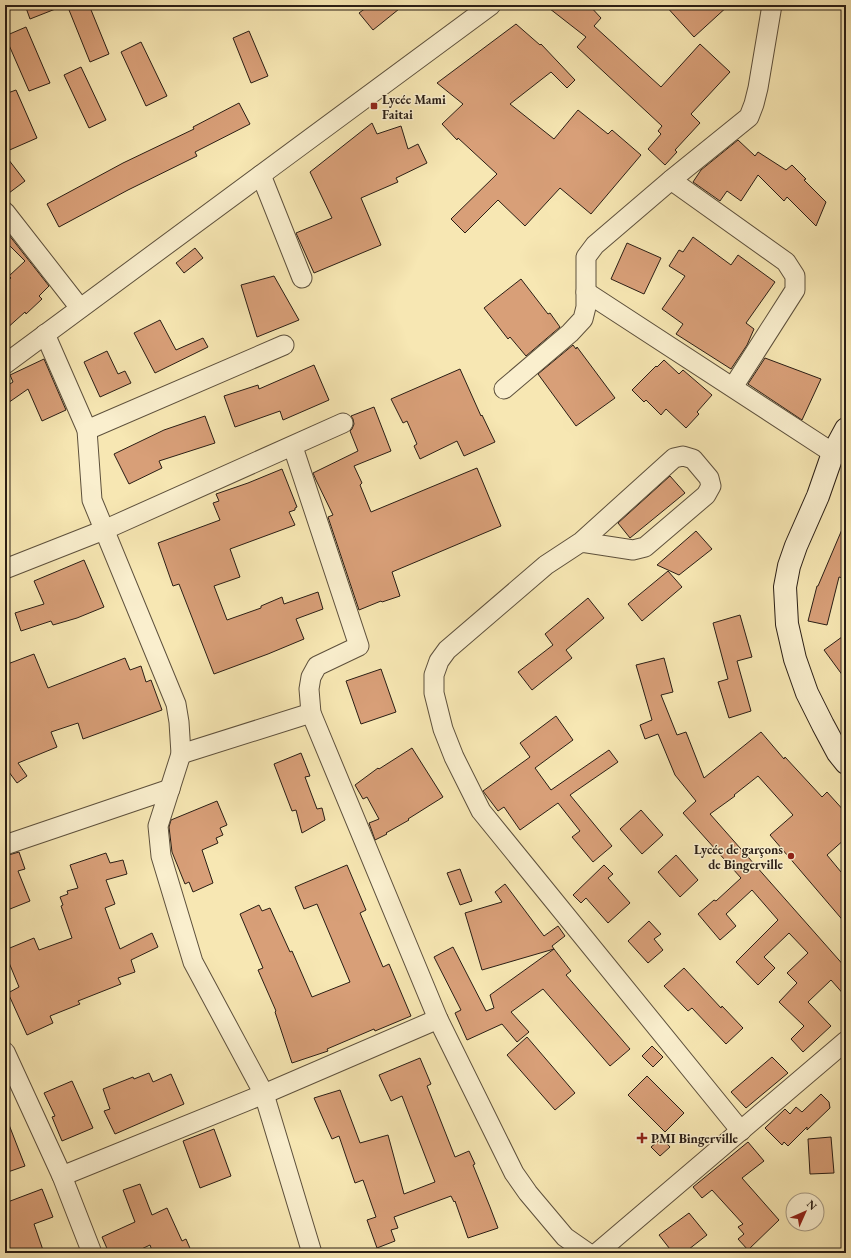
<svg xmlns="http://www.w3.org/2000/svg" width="851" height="1258" font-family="'EB Garamond',serif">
<rect width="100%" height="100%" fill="#f7e7b3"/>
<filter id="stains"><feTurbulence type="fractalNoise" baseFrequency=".005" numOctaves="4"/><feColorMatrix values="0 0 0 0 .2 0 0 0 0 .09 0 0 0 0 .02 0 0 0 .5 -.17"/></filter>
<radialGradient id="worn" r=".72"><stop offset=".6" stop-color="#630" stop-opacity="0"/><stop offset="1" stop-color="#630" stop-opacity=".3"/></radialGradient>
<g fill="#d89f78" stroke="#2a1e15">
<polygon points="25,5 63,5 63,6 30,19"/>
<polygon points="67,5 89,5 109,54 90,62"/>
<polygon points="370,5 404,5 373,30 359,13"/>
<polygon points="545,5 589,5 601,18 594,26 661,87 700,44 730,72 691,114 700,123 675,150 677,152 665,165 648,149 661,134 658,131 662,126 577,47 586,37"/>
<polygon points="665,5 729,5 694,37"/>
<polygon points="516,24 540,45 541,44 575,80 567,88 551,72 510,104 554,139 578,110 608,134 612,130 641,155 591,214 560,188 525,226 498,200 465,233 451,219 497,174 458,138 457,140 442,124 463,104 437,83"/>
<polygon points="26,27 50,83 29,91 5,36"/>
<polygon points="249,31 268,76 251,83 233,38"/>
<polygon points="141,42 167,96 146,106 121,52"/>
<polygon points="81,67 106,120 89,128 64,75"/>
<polygon points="16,90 37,138 5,152 5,94"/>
<polygon points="239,103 250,124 195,152 197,156 128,190 59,227 47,204 123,163 194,129 193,127"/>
<polygon points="372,123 377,134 401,126 408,149 418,144 427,163 396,178 398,182 361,198 381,245 314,273 296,233 332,218 310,172"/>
<polygon points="738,140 755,156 758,152 786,170 792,165 806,179 804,180 826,202 816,226 787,197 784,201 758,175 741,201 727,191 720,201 693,182 701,170"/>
<polygon points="5,155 25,181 5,196"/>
<polygon points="5,230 49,286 39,296 42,299 26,314 25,312 5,330 5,283 11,278 9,276 25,261 5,241"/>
<polygon points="693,237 731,265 738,255 775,282 746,323 754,329 747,345 731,369 676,334 683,324 662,309 685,276 669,266 679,250 683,252"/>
<polygon points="627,243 661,258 644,294 611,279"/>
<polygon points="195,248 203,258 184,273 176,263"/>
<polygon points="274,276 299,320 257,337 241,285"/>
<polygon points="521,279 548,314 550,313 560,327 526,356 510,337 508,339 484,308"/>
<polygon points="160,320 176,350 203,338 208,347 155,373 134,333"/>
<polygon points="573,345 576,349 577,347 615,398 576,426 538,374"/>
<polygon points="107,351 118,374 125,371 131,383 100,397 84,362"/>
<polygon points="765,358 821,379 802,420 748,384"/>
<polygon points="44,359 66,410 42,421 28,389 5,405 5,387 13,382 10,375"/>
<polygon points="664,360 679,374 683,370 712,395 697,412 699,414 686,428 666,409 661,415 646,400 644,402 632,390 656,366 657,367"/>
<polygon points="314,365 329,400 283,420 280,411 235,427 224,396 258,385 259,389"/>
<polygon points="460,369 481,416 482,415 495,442 464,456 457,441 420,459 414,446 417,444 407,421 403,423 391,399"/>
<polygon points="374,407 391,451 354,466 362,483 360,485 371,512 477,468 501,526 392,572 400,596 382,602 381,601 359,610 328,517 333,515 316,480 313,473 358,451 350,431 352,429 354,424 353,419 351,416"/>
<polygon points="205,416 215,443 159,461 162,468 129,484 114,454 164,430"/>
<polygon points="282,469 297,507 295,508 295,510 289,512 295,525 230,549 240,577 214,586 227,620 261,608 261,606 282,597 284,604 318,592 323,609 296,619 304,639 268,654 214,674 179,584 173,586 158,543 220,520 213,503 219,501 216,494 248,483"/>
<polygon points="670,476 685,493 630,538 618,523"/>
<polygon points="846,520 846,571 843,578 839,577 827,625 808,621 817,586 818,586"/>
<polygon points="696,531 712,549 679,575 657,565"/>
<polygon points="84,560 104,607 77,618 53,625 51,621 21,631 15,613 44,604 34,581"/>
<polygon points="668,571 682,587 642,621 628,604"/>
<polygon points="588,598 604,618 566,650 572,658 532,690 518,672 553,645 545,634"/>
<polygon points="740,615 752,657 737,661 751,711 729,718 718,682 728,679 713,623"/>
<polygon points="846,634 846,680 824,650"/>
<polygon points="34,654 48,688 125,658 130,670 141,666 146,682 151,680 162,710 83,739 78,723 51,732 57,747 18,763 27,776 17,783 6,768 5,768 5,665"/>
<polygon points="664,658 673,692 661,695 677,735 686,732 704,778 761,732 784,759 785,757 822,797 827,792 846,813 846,838 827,855 846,878 846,924 770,835 793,815 758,776 734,795 735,796 710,814 846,968 846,997 831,980 808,1002 831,1026 803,1052 791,1039 804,1026 779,1002 797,983 787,973 808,953 789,933 764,957 775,968 758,985 736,962 778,920 752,890 726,914 736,926 720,940 698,914 714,900 716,901 741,878 683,813 696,801 675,775 658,734 645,739 640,725 652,720 636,665"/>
<polygon points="381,669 396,712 361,724 346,681"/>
<polygon points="556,716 573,740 535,768 551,790 609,750 618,762 570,795 612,846 593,862 572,837 580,831 558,803 520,830 504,807 498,811 483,791 530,757 520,743"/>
<polygon points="412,748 443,797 408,819 409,820 386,833 387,834 375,840 369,823 379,819 367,797 363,799 355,785 378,768 379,769"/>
<polygon points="301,753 310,776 305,777 317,809 322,808 325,820 302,833 296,810 292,811 274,764"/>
<polygon points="217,801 227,825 220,828 223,835 216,838 218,843 202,850 213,883 193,892 189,882 185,884 172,852 169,827 171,820"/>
<polygon points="641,810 663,835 642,854 620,829"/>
<polygon points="19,852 25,869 18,871 30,901 5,911 5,856"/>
<polygon points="106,853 110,863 123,860 127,874 106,880 115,904 105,908 120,949 152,933 158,947 131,960 135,972 118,978 121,984 78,1001 80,1004 50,1016 53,1023 27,1035 8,993 19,987 5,953 5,950 34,938 39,950 72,938 61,906 63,905 60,897 68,894 67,891 78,888 70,865"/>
<polygon points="676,855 698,880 680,897 658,872"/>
<polygon points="347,865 366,910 360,913 383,967 389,964 411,1016 375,1031 374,1029 327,1049 328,1051 292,1063 275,1012 276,1011 258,970 263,968 240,914 259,905 262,911 270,908 290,952 292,951 312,997 350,982 317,904 304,909 295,887"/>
<polygon points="604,865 613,874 608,878 630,903 608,923 586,898 581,903 573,895"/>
<polygon points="460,869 472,901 460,905 447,873"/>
<polygon points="505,884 544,936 558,926 565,936 552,946 554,949 482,970 465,913 502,902 495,892"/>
<polygon points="649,921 661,934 654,939 663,950 648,963 628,941"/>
<polygon points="453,947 486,1011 494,1008 490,995 554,949 571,971 566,975 630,1049 610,1066 543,989 511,1012 529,1032 517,1042 502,1024 467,1040 455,1013 461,1010 434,957"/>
<polygon points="684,968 721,1008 722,1006 743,1028 726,1044 692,1008 688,1011 664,986"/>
<polygon points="527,1037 575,1093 555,1110 507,1055"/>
<polygon points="652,1046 663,1057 653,1067 642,1056"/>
<polygon points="772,1057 788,1073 746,1108 731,1092"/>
<polygon points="420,1058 431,1084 427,1086 455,1157 469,1151 475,1164 473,1165 490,1207 498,1228 468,1238 455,1201 454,1202 451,1196 394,1217 398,1228 391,1230 395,1241 377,1248 367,1220 376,1217 363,1180 355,1183 339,1136 332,1139 314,1098 340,1090 360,1143 388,1135 404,1194 435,1182 402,1096 391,1101 379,1075"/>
<polygon points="149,1073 153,1082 171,1074 184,1104 115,1134 104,1111 110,1109 103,1089 133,1077 134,1079"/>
<polygon points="647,1076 684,1113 665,1132 628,1095"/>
<polygon points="72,1081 93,1128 62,1141 52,1117 55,1116 44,1093"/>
<polygon points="821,1094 829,1102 830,1108 807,1130 807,1127 788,1146 784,1142 782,1145 765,1128 785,1109 790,1114 796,1107 802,1112"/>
<polygon points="6,1117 25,1166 5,1173 5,1118"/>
<polygon points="214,1129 231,1176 200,1188 183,1141"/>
<polygon points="831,1137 834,1173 810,1174 808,1139"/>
<polygon points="662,1138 670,1147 660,1156 651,1147"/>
<polygon points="748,1142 764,1161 742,1178 779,1220 748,1250 738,1239 744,1234 738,1227 743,1224 712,1190 702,1198 693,1187"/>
<polygon points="140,1184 152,1215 167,1208 182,1241 186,1239 192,1253 153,1253 150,1245 133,1253 109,1253 102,1237 135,1222 123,1190"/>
<polygon points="42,1189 53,1217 34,1224 44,1253 8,1253 5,1244 5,1203"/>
<polygon points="689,1213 707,1235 684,1253 673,1253 659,1235"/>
</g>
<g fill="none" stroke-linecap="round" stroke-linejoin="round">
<defs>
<g id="street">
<polyline points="261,175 302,278"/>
<polyline points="671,180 786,262 795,276 795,290 733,387"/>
<polyline points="5,212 80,308"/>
<polyline points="586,292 833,453"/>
<polyline points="45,334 87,430 92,500 176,704 179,722 181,754 158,826 161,856 193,962 264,1094 312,1253"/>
<polyline points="5,364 491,5"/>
<polyline points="504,389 570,333 583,319 586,307 586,257 595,245 671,180 749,117 754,104 758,88 772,5"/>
<polyline points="87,430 284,345"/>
<polyline points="293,447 359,646 317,666 311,677 309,689 311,713 438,1019 514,1173 528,1193 565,1237 588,1253"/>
<polyline points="581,542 633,550 645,547 706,495 711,486 709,478 693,459 683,456 674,458 581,542 546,565 447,650 439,661 434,675 434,693 443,729 454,757 481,811 741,1131"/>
<polyline points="5,569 104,530 343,423"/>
<polyline points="181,754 311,713"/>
<polyline points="5,845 170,789"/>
<polyline points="5,1052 62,1176 92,1253"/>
<polyline points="62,1176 264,1094 438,1019"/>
<polyline points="597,1253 846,1041"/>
</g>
<polyline id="secondary" points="846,429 833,453 818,496 796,546 789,566 785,587 787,624 795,659 807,693 823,725 838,753 846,763"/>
</defs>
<use href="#street" stroke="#5d503c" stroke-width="21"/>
<use href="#secondary" stroke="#2a1e15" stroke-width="24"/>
<use href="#street" stroke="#faefce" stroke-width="19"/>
<use href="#secondary" stroke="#faefce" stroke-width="22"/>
</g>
<g fill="#8f2418" stroke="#faefce" stroke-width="1.5">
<rect x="370" y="102" width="8" height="8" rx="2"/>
<circle cx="791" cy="856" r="4"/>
<path d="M640 1132h4v4h4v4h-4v4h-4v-4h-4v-4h4z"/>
</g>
<g text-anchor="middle" stroke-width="3" stroke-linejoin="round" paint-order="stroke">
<g font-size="13" font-weight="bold" fill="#2a1e15" stroke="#faefce" text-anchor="start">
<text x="382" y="104">Lycée Mami<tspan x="382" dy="15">Faitai</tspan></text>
<text x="783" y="854" text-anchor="end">Lycée de garçons<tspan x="783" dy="15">de Bingerville</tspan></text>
<text x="651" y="1143">PMI Bingerville</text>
</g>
</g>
<rect width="851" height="1258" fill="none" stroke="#f7e7b3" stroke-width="20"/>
<rect x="6" y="6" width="839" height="1246" fill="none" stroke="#2a1e15" stroke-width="2"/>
<rect x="10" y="10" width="831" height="1238" fill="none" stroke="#2a1e15"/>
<g transform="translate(805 1212) rotate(45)"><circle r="19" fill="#faefce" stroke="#a79b84"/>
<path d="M0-3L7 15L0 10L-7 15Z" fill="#8f2418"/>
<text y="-6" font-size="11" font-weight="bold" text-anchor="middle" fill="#2a1e15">N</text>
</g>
<rect width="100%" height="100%" filter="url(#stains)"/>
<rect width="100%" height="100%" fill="url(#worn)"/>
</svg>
